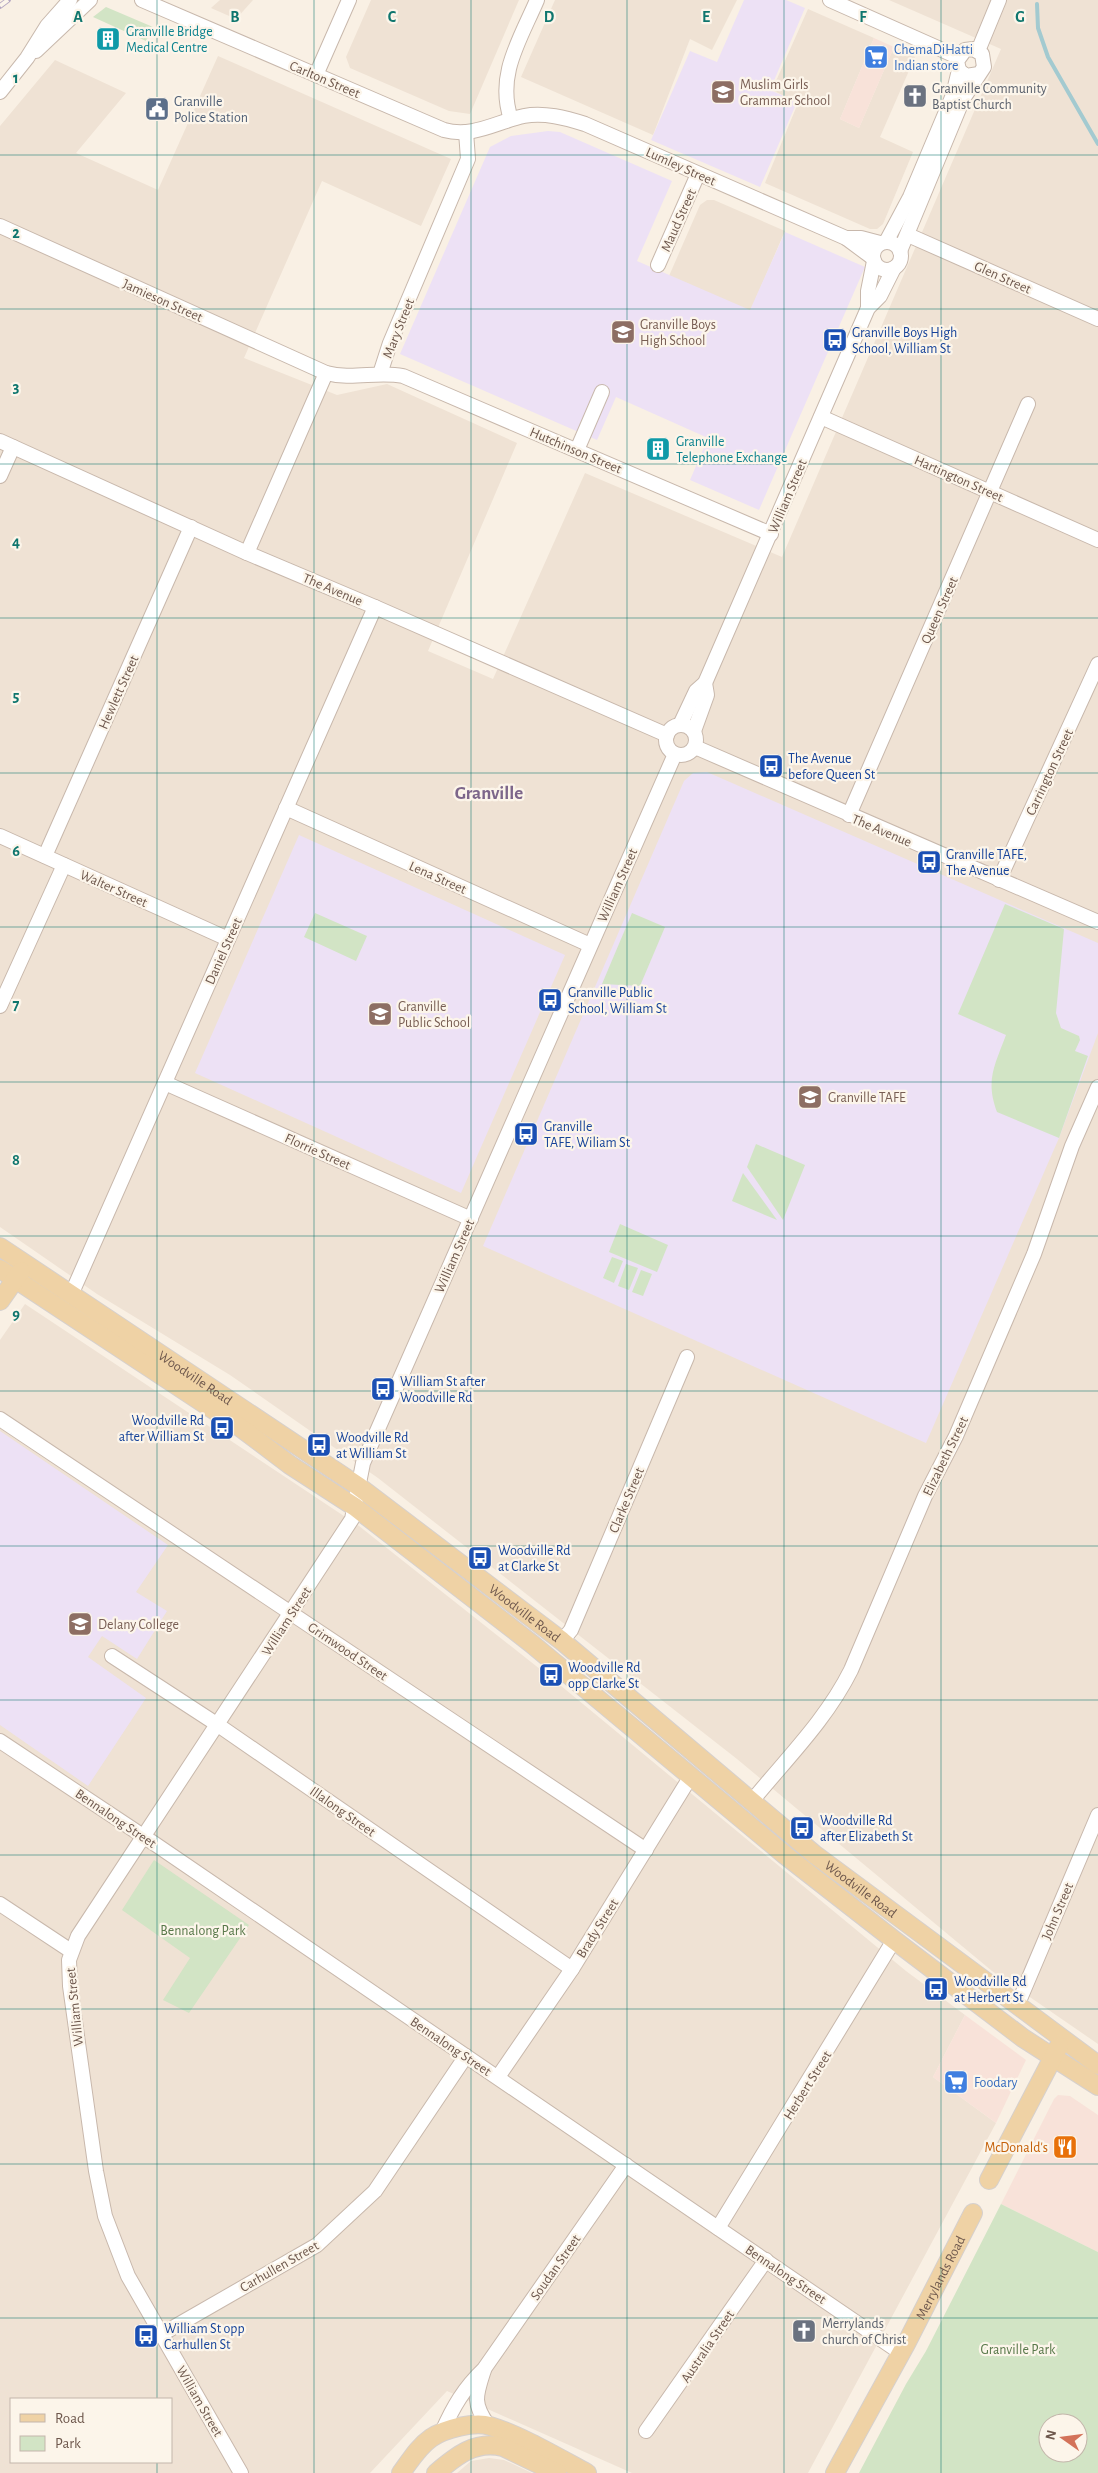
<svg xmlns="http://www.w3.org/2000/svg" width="1098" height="2473" font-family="'Alegreya Sans',sans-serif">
<rect width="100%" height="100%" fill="#f9f0e4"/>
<g fill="#efe2d4" fill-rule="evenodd">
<polygon points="220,0 253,0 236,19 211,8"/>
<polygon points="371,0 519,0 470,114 449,111 350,68 346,57"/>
<polygon points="555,0 737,0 712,50 690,39 653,135 521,77"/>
<polygon points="889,0 1098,0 1098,2044 992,1971 737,1759 378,1478 230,1375 97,1294 0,1227 0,126 55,60 126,93 76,153 158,190 218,56 451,159 421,226 322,181 244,358 337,395 387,384 517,443 428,651 493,679 585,473 782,557 1001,49"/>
<polygon points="808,9 874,38 840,119 859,128 894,47 915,57 880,137 913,152 883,224 877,229 870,229 765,183 798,103 772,90"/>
<polygon points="707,200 714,200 785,231 750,312 669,276 700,205"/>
<path d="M25 1304 359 1526 560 1685 906 1971 965 2015 933 2077 996 2123 808 2473H632L447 2391 370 2473H0V1340ZM11 2399H171V2462H11Z"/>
<polygon points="489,2458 504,2460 532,2473 457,2473 471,2461"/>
</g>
<g fill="#f8e2d9">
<polygon points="874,38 894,47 859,128 840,119"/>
<polygon points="965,2015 1026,2060 996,2123 933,2077"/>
<polygon points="1058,2095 1070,2096 1098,2115 1098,2252 1001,2204 1054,2099"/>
</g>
<g fill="#ede1f5">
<polygon points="744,0 786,0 805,8 770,90 797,102 760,187 651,140 690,51 717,62"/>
<polygon points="548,131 560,132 672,181 637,261 750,310 785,232 865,267 759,510 690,480 708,438 616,397 597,440 400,354 490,147 511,136"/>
<polygon points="707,772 1098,943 1098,1033 1059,1138 926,1443 483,1246 684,781 693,773"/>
<polygon points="299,835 565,955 461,1193 195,1073"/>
<polygon points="0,1431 168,1545 136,1592 167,1611 137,1659 102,1636 88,1657 146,1698 88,1786 0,1725"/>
</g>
<g fill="#d2e4c5" fill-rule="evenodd">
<polygon points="106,7 153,27 146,41 93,17"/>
<path d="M1005 904 1064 929 1056 1013 1061 1028 1079 1036 1080 1040 1075 1051 1088 1056 1059 1138 997 1112C985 1080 995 1065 1006 1035L958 1014Z"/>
<polygon points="315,913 367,936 356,961 304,937"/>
<polygon points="632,913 665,927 640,986 602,984"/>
<polygon points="756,1144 805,1165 783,1220 747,1167"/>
<polygon points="743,1173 777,1220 732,1201"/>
<polygon points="620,1224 668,1245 657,1272 609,1252"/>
<polygon points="612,1257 623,1261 614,1283 603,1278"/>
<polygon points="626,1264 638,1268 629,1290 618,1286"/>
<polygon points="641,1270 652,1274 643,1296 632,1292"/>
<polygon points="154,1860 249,1925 189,2013 163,2000 190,1958 122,1910"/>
<path d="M1001 2204 1098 2252V2473H859L906 2384 926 2351ZM1048 2423H1078V2453H1048Z"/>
</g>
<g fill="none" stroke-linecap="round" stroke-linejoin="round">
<polyline stroke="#a3cad0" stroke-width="4" points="1037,4 1038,28 1048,57 1098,144"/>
<defs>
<g id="minor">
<path d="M142 0 444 130C473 138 496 122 524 116 544 112 566 118 585 124L846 238 873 258"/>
<polyline points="830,0 958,57"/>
<polyline points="36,51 90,0"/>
<polyline points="978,51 999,0"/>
<polyline points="316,75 349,0"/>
<polyline points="0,92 27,58 47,26 70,0"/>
<path d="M511 119C496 75 520 40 537 0"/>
<path d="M0 226 326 373C352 380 377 371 403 376L771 534"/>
<polyline points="908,235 1098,319"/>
<polyline points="846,238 861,238 880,243"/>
<circle cx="887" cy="256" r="14"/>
<polyline points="886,242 910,197 953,95 959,70"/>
<polyline points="900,251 963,99 984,67 982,54 973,49 965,50 957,61 959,70 966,76 979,74"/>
<polyline points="658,265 698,174"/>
<polyline points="868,308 868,291 874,261"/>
<polyline points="380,374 390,343 468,159 466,132"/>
<polyline points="821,417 1098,540"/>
<polyline points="0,441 247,553 375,607 667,735"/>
<polyline points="577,450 602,392"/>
<polyline points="0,476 13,447"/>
<polyline points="247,553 326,373"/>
<polyline points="680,725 696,691 705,683 868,308 880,296 894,268"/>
<circle cx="681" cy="740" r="15"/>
<polyline points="694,731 707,695 705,683"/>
<polyline points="695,747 1098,922"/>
<polyline points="286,808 590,945"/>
<polyline points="849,815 1028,404"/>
<polyline points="0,836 228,939"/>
<polyline points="45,856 191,527"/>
<polyline points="999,880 1098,664"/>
<polyline points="0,1006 64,865"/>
<polyline points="165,1083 471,1219"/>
<polyline points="71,1295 375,607"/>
<polyline points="0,1419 646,1850"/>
<polyline points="562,1641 571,1630 687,1357"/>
<polyline points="112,1656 218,1725 572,1969"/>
<polyline points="0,1741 155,1844 901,2353"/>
<path d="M752 1801C787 1758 826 1720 851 1670L925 1496 956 1436 1034 1254 1072 1146 1098 1087"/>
<polyline points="0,1904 71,1951"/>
<polyline points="1017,2006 1098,1815"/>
<polyline points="498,2077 572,1969 691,1776"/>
<polyline points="718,2228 894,1940"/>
<polyline points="162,2334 317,2245 375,2191 466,2056"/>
<path d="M484 2370C476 2395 472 2403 488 2425"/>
<polyline points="646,2431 766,2260"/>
<path d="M442 2432C453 2407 464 2388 484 2369L626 2165"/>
<polyline points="241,2473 128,2276 105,2216 96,2171 70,1986 69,1960 78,1936 352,1519 363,1463 675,754"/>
</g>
<g id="major">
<path id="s1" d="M0 1247 358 1486 562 1641 814 1854 1098 2065"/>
<polyline points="0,1269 241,1428 290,1465 355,1507 532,1644 785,1855 894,1940 1023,2038 1098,2086"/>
<polyline points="0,1301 21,1271"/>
<polyline points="989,2180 1059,2046"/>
<path d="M401 2473C410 2461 418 2447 431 2438 444 2429 474 2421 490 2426 520 2435 559 2458 587 2473"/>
<path d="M436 2473C456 2456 475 2440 503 2447L557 2473"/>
<path id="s2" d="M835 2473 906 2344 973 2213"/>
</g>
</defs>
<use href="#minor" stroke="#c8b8ac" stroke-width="16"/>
<use href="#major" stroke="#d6d0cd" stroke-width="20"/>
<use href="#minor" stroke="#fff" stroke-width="14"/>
<use href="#major" stroke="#efd2a5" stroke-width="18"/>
<defs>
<polyline id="rail" points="0,6 8,0"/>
</defs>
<use href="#rail" stroke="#b3a5c0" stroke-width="5.5"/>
<use href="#rail" stroke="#fcf5ea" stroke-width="4" stroke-dasharray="11" stroke-linecap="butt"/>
</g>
<path fill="none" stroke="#0f766e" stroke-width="1" stroke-opacity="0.55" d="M157 0V2399M314 0V2473M471 0V2473M627 0V2473M784 0V2473M941 0V2473M0 155H1098M0 309H1098M0 464H1098M0 618H1098M0 773H1098M0 927H1098M0 1082H1098M0 1236H1098M0 1391H1098M0 1546H1098M0 1700H1098M0 1855H1098M0 2009H1098M0 2164H1098M0 2318H1098M157 2462V2473"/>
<defs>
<symbol id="building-square" viewBox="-11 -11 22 22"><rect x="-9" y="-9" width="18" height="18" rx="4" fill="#0f9aa8" stroke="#fcf5ea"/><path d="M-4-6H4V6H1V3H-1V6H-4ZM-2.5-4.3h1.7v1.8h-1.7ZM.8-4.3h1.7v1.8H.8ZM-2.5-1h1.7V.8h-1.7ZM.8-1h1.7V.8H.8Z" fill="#fff"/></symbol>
<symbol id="supermarket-square" viewBox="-11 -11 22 22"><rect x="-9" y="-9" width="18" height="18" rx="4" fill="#3f7fe0" stroke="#fcf5ea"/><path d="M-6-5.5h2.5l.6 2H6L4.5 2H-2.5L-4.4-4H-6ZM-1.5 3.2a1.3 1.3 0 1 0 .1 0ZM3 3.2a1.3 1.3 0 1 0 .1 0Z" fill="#fff"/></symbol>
<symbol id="school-square" viewBox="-11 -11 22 22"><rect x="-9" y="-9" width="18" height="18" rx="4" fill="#8d6e63" stroke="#fcf5ea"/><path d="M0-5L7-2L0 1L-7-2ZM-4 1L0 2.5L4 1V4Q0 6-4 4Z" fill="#fff"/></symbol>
<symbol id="church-square" viewBox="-11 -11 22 22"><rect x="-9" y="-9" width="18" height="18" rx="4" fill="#6b7280" stroke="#fcf5ea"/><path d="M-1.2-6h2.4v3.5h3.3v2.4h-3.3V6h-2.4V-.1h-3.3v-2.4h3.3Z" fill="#fff"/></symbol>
<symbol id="civic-square" viewBox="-11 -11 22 22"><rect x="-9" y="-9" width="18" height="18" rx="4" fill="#5c6f8a" stroke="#fcf5ea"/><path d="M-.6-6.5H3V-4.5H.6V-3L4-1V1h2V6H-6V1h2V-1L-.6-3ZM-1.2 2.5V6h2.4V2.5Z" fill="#fff"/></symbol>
<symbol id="bus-square" viewBox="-11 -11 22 22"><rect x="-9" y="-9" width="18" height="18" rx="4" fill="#1a4fb4" stroke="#fcf5ea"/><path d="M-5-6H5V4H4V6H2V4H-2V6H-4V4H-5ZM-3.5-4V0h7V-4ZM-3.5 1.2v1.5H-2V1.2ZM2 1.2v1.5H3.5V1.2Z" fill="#fff"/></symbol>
<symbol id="university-square" viewBox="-11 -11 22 22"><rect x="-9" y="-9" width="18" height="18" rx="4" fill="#8d6e63" stroke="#fcf5ea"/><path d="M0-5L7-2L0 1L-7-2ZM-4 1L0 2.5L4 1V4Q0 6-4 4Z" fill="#fff"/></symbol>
<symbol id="restaurant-square" viewBox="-11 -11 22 22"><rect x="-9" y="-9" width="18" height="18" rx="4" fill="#e8710a" stroke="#fcf5ea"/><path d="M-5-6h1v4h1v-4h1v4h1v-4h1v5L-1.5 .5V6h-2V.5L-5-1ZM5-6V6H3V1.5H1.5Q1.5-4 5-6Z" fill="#fff"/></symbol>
</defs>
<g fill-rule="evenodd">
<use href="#building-square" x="94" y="25" width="28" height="28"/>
<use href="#supermarket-square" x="862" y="43" width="28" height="28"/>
<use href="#school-square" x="709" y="78" width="28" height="28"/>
<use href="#church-square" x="901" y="82" width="28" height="28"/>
<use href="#civic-square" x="143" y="95" width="28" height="28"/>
<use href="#school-square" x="609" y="318" width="28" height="28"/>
<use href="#bus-square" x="821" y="326" width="28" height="28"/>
<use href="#building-square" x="644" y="435" width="28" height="28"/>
<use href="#bus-square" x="757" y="752" width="28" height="28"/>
<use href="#bus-square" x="915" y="848" width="28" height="28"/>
<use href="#bus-square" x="536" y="986" width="28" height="28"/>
<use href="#school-square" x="366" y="1000" width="28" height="28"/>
<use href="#university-square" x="796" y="1083" width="28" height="28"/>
<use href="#bus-square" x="512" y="1120" width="28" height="28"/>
<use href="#bus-square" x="369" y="1375" width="28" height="28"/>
<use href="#bus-square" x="208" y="1414" width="28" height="28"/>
<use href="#bus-square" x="305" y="1431" width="28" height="28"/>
<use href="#bus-square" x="466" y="1544" width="28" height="28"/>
<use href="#school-square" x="66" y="1610" width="28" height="28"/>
<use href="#bus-square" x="537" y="1661" width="28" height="28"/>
<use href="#bus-square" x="788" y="1814" width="28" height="28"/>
<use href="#bus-square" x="922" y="1975" width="28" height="28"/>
<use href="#supermarket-square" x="942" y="2068" width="28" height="28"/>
<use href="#restaurant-square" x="1051" y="2133" width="28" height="28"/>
<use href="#church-square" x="790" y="2317" width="28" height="28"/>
<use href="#bus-square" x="132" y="2322" width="28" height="28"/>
</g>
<g text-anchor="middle" stroke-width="4.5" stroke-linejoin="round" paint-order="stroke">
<g font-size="14" fill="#0d838f" stroke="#fcf5ea" text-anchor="start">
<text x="126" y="36">Granville Bridge<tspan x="126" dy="16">Medical Centre</tspan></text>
<text x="676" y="446">Granville<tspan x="676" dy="16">Telephone Exchange</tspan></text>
</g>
<g font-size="14" fill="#366cbe" stroke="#fcf5ea" text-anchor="start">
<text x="894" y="54">ChemaDiHatti<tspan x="894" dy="16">Indian store</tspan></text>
<text x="974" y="2087">Foodary</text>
</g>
<g font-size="14" fill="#6e584d" stroke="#fcf5ea">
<text transform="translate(325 79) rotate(23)" y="5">Carlton Street</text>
<text transform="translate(681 166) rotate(24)" y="5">Lumley Street</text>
<text transform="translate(678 220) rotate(-66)" y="5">Maud Street</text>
<text transform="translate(1003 277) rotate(24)" y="5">Glen Street</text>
<text transform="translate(163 300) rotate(24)" y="5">Jamieson Street</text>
<text transform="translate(398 328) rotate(-68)" y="5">Mary Street</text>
<text transform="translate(576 450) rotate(23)" y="5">Hutchinson Street</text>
<text transform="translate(959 478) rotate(24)" y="5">Hartington Street</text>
<text transform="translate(787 496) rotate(-67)" y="5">William Street</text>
<text transform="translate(333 589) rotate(23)" y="5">The Avenue</text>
<text transform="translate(939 610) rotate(-66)" y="5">Queen Street</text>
<text transform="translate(118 692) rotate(-66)" y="5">Hewlett Street</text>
<text transform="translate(1049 772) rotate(-65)" y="5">Carrington Street</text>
<text transform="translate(882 830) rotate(23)" y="5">The Avenue</text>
<text transform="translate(438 877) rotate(24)" y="5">Lena Street</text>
<text transform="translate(617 885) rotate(-66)" y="5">William Street</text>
<text transform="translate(114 888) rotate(24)" y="5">Walter Street</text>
<text transform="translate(223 951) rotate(-66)" y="5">Daniel Street</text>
<text transform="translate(318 1151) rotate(24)" y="5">Florrie Street</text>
<text transform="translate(454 1256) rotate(-66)" y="5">William Street</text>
<text dy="5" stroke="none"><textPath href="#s1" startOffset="235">Woodville Road</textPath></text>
<text transform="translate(945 1456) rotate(-64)" y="5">Elizabeth Street</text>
<text transform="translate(626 1500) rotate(-67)" y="5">Clarke Street</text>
<text dy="5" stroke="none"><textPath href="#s1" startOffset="640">Woodville Road</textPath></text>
<text transform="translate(286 1621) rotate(-57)" y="5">William Street</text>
<text transform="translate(348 1651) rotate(34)" y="5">Grimwood Street</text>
<text transform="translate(343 1811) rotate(35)" y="5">Illalong Street</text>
<text transform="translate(116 1818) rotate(34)" y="5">Bennalong Street</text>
<text dy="5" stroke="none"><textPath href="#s1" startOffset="1075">Woodville Road</textPath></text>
<text transform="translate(1057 1911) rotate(-67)" y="5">John Street</text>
<text transform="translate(597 1928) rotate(-58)" y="5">Brady Street</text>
<text transform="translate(74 2007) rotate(-96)" y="5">William Street</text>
<text transform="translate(451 2046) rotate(34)" y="5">Bennalong Street</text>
<text transform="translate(807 2085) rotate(-58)" y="5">Herbert Street</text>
<text transform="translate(279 2266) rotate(-30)" y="5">Carhullen Street</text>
<text transform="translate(555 2267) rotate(-55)" y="5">Soudan Street</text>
<text transform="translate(786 2274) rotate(34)" y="5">Bennalong Street</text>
<text dy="5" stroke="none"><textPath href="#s2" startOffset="222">Merrylands Road</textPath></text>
<text transform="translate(707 2346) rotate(-56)" y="5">Australia Street</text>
<text transform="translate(200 2401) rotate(60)" y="5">William Street</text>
</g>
<g font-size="14" fill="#785e54" stroke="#fcf5ea" text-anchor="start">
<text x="740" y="89">Muslim Girls<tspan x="740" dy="16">Grammar School</tspan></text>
<text x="640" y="329">Granville Boys<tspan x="640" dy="16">High School</tspan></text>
<text x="398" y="1011">Granville<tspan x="398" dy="16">Public School</tspan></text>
<text x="828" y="1102">Granville TAFE</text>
<text x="98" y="1629">Delany College</text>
</g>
<g font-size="14" fill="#5b616d" stroke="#fcf5ea" text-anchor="start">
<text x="932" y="93">Granville Community<tspan x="932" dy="16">Baptist Church</tspan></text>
<text x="822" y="2328">Merrylands<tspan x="822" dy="16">church of Christ</tspan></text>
</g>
<g font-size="14" fill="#4e5e75" stroke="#fcf5ea" text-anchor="start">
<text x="174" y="106">Granville<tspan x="174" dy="16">Police Station</tspan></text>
</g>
<g font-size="14" fill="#164399" stroke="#fcf5ea" text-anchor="start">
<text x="852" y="337">Granville Boys High<tspan x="852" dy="16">School, William St</tspan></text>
<text x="788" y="763">The Avenue<tspan x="788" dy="16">before Queen St</tspan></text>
<text x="946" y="859">Granville TAFE,<tspan x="946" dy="16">The Avenue</tspan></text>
<text x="568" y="997">Granville Public<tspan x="568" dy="16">School, William St</tspan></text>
<text x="544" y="1131">Granville<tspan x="544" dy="16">TAFE, Wiliam St</tspan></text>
<text x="400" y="1386">William St after<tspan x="400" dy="16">Woodville Rd</tspan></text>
<text x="204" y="1425" text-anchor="end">Woodville Rd<tspan x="204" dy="16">after William St</tspan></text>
<text x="336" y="1442">Woodville Rd<tspan x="336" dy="16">at William St</tspan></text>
<text x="498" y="1555">Woodville Rd<tspan x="498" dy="16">at Clarke St</tspan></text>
<text x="568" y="1672">Woodville Rd<tspan x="568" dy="16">opp Clarke St</tspan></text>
<text x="820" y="1825">Woodville Rd<tspan x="820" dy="16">after Elizabeth St</tspan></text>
<text x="954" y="1986">Woodville Rd<tspan x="954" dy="16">at Herbert St</tspan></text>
<text x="164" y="2333">William St opp<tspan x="164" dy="16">Carhullen St</tspan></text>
</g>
<g font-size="14" fill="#58784a" stroke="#fcf5ea">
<text x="203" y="1935">Bennalong Park</text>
<text x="1018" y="2354">Granville Park</text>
</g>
<g font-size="14" fill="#c56008" stroke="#fcf5ea" text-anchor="end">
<text x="1048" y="2152">McDonald's</text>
</g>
<g font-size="19" font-weight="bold" fill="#7d668a" stroke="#fcf5ea">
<text x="489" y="799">Granville</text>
</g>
</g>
<g font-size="16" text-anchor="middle" font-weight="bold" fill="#0f766e" stroke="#fcf5ea" stroke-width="4.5" stroke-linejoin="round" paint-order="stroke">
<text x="78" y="22">A</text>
<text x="235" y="22">B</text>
<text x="392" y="22">C</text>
<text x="549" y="22">D</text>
<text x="706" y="22">E</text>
<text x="863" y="22">F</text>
<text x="1020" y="22">G</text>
<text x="16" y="83">1</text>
<text x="16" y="238">2</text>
<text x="16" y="392">3</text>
<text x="16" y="547">4</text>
<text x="16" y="701">5</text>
<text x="16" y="856">6</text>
<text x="16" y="1010">7</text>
<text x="16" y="1165">8</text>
<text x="16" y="1319">9</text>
</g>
<rect x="10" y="2398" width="162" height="65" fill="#fcf5ea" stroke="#c3b6ab"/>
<rect x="20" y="2414" width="25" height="8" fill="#efd2a5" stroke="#c3b6ab"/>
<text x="55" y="2423" font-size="15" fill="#6e584d">Road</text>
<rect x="20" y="2436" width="25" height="15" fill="#d2e4c5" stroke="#c3b6ab"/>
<text x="55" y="2448" font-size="15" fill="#6e584d">Park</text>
<g transform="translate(1063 2438) rotate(284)"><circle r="24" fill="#fcf5ea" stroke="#c3b6ab"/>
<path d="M0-4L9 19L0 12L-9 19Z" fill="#d37259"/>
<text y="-8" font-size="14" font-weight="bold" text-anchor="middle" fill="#6e584d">N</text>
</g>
</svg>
